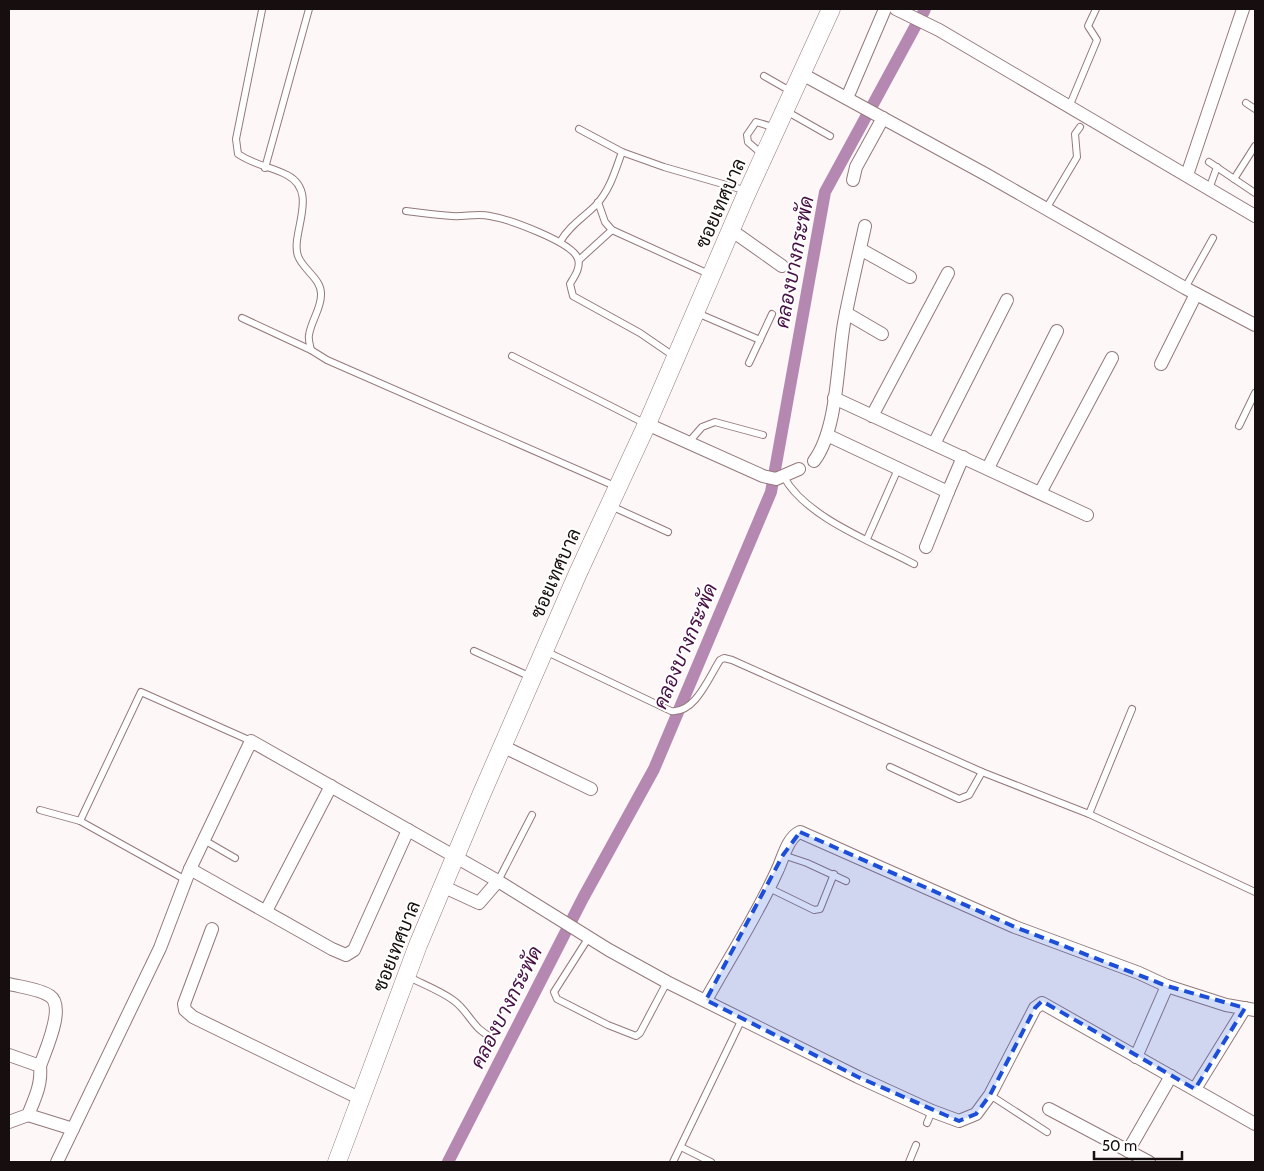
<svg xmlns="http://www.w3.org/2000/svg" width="1264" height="1171" font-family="Cabin,Sarabun,sans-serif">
<rect width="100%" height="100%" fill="#fdf7f7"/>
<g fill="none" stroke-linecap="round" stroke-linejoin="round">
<g stroke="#b588b2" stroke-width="12">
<polyline points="923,13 925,9"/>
<polyline points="871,108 916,25"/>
<polyline points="448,1162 583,898 654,769 771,492 825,192 868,113"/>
</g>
<defs>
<g id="lane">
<path d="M262 10 236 139 238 154C256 166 270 166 287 175 320 192 290 234 298 256 303 270 322 279 321 295 321 309 311 321 309 335 308 339 310 345 311 350L327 360 617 487"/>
<polyline points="764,76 792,92"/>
<polyline points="1246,103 1255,109"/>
<polyline points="1069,107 1097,40 1088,26 1096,9"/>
<polyline points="786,111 830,136"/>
<polyline points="579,129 622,152 664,167 747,191"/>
<polyline points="763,155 748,142 747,135 756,122 776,128"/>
<polyline points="1209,162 1255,193"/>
<polyline points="265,168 309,9"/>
<polyline points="1234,179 1255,146"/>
<polyline points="1209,189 1217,167"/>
<polyline points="598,202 605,222 612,230 711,275"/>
<polyline points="1046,209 1077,157 1075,134 1080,127"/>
<path d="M406 211C421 213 436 215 452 216 465 217 477 213 490 216 508 219 573 242 578 259 581 268 574 277 570 284L573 296 640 333 675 357"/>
<path d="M560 242C569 226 584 217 596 205 610 190 615 171 622 152"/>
<polyline points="579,260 612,230"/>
<polyline points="1185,288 1213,238"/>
<polyline points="697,313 760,340"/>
<polyline points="242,318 311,350"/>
<polyline points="512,356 646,424"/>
<polyline points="749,363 772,314"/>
<polyline points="1239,426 1255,393"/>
<polyline points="688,443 702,427 715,422 763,435"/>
<path d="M784 477C805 517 875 543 914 564"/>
<polyline points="611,506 668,532"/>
<polyline points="867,539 898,469"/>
<polyline points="474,651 531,677"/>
<path d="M545 651 671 711C695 714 709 677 720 660L724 658 732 660 982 772 1089 814 1255 892"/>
<polyline points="890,767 959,799 969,795 982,772"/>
<polyline points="40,810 80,821 141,692 251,741"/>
<polyline points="1089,814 1132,709"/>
<polyline points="80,821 186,880"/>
<polyline points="204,840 235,858"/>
<polyline points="783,855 807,863 846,881"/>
<polyline points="498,881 532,815"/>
<polyline points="769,888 814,910 820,909 834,874"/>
<polyline points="589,937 554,992 557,999 608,1025 636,1036 640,1033 667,982"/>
<path d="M407 976C422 984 439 990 453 1000 469 1011 473 1030 492 1037"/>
<polyline points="990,1095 1047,1132"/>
<polyline points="927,1123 932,1111"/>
<polyline points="681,1147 711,1162"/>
<polyline points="673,1162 742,1019"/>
<polyline points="909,1162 916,1145"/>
</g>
<g id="street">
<polyline points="896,9 939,30 1255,216"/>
<polyline points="802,74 987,175 1185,288 1255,325"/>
<polyline points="847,98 885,9"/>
<polyline points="1187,175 1243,9"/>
<polyline points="853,180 856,167 883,118"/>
<polyline points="731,230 782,266"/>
<polyline points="860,249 910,277"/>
<polyline points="846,313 882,334"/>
<polyline points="1161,364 1196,294"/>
<polyline points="834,398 1087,515"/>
<polyline points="872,416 948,273"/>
<polyline points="647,424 763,476 776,479 799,469"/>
<polyline points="827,435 948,492 963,457"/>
<polyline points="934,444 1007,300"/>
<path d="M814 461C838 429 837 363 844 323 850 291 858 258 865 226"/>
<polyline points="988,468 1057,331"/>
<polyline points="1040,493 1112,358"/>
<polyline points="926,547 948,492"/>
<polyline points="502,746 591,789"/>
<polyline points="190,869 332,949 346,955 354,950 408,830"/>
<polyline points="442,886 479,903 498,881"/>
<polyline points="266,911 331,786"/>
<polyline points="212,929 184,1004 185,1010 193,1017 361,1099"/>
<path d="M9 984C21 987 40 989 50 996 66 1007 45 1051 40 1066"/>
<path d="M706 1000C730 957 757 915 777 871 783 859 787 838 800 832L1015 927 1139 973 1167 986 1226 1005 1255 1010"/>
<path d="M9 1055 40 1066C42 1084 35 1098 28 1115L9 1122"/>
<polyline points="1136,1057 1167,986"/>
<polyline points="1195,1089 1245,1008"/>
<polyline points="1049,1109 1149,1162"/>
<polyline points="28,1115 73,1129"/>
<polyline points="1128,1151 1171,1076"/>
<polyline points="57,1162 160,948 190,869 251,741 498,881 609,950 667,982 858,1077 932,1111 959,1121 976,1114 990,1095 1035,1008 1042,1003 1255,1124"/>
</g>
<polyline id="secondary" points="337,1162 418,945 482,793 578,573 647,424 745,197 831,9"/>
</defs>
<use href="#lane" stroke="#94797b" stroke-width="8"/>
<use href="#street" stroke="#94797b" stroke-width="14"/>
<use href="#secondary" stroke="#94797b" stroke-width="19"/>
<use href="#lane" stroke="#fff" stroke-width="6"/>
<use href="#street" stroke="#fff" stroke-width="12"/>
<use href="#secondary" stroke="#fff" stroke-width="18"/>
</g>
<path fill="#1d4ed8" fill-opacity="0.2" stroke="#1d4ed8" stroke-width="4" stroke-dasharray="10 6" stroke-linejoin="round" d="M800 832 1015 927 1167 986 1245 1008 1195 1089 1042 1001 1035 1008 990 1095 976 1114 959 1121 858 1077 706 1000 783 855Z"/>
<g text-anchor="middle" stroke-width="4" stroke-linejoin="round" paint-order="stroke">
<g font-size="19" fill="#170e0f" stroke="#fff">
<text transform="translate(720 203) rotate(-66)" y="7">ซอยเทศบาล</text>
<text transform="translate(555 573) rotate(-66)" y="7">ซอยเทศบาล</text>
<text transform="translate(396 946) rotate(-68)" y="7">ซอยเทศบาล</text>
</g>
<g font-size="20" font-style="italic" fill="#450e44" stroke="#fff">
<text transform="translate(794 262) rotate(-79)" y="7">คลองบางกระพัด</text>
<text transform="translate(685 646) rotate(-67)" y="7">คลองบางกระพัด</text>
<text transform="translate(506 1007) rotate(-63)" y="7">คลองบางกระพัด</text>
</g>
</g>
<rect width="1264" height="1171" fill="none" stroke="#170e0f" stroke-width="20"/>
<path d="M1094 1151v8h88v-8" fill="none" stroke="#170e0f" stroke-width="2.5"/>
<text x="1102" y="1151" font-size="15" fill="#170e0f" stroke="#ffffff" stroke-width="4" paint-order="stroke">50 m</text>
</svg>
